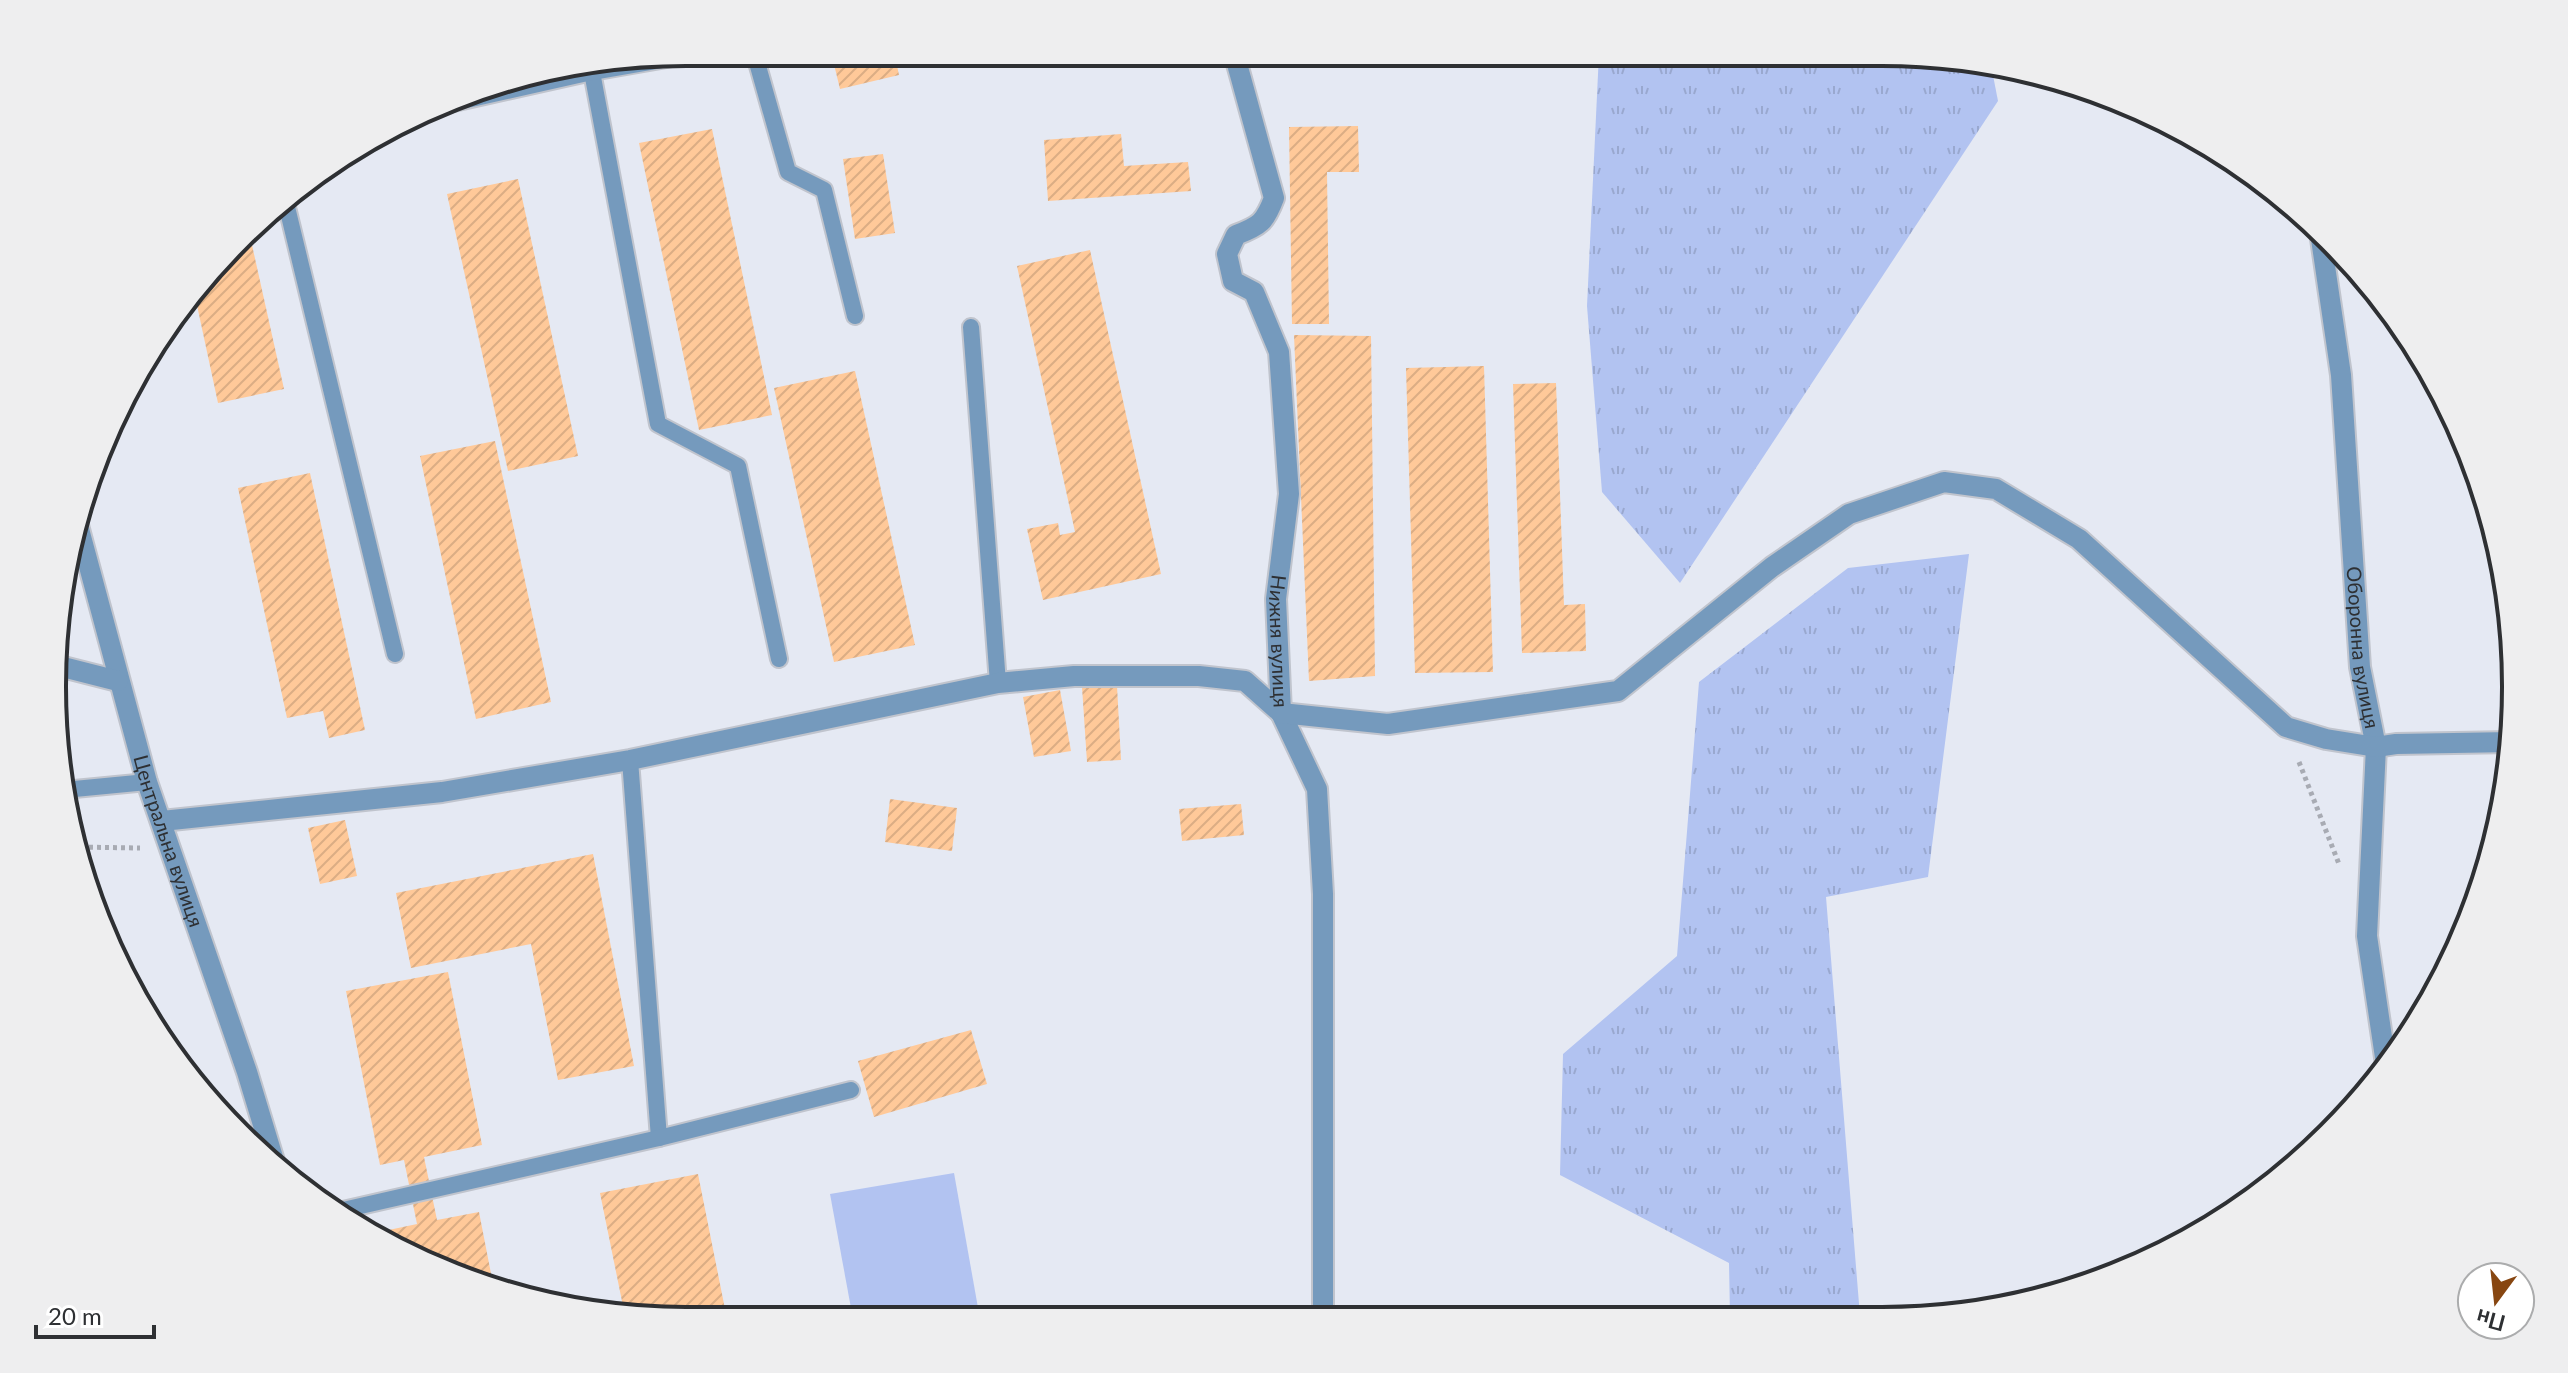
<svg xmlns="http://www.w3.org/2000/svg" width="2568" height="1373" font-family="Lato,sans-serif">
<defs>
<pattern id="grass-tufts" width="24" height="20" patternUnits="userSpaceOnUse" patternTransform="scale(2)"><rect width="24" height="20" fill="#b2c3f1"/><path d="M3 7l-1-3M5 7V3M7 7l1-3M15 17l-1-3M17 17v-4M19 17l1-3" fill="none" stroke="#99a8cf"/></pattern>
<pattern id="building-hatch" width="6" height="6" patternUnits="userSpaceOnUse" patternTransform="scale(2)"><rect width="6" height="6" fill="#ffc999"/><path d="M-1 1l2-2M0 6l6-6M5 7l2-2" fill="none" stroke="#dbad84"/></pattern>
</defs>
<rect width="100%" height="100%" fill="#e5e9f3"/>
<g fill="url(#grass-tufts)">
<polygon points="1599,53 1923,53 1991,65 1998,101 1680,583 1602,492 1587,306"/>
<polygon points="1969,554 1928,877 1826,897 1860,1316 1730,1316 1729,1263 1560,1175 1563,1054 1677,956 1699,682 1848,568"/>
</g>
<polygon fill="#b2c3f1" points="954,1173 980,1319 853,1319 830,1194"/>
<g fill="url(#building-hatch)">
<polygon points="831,52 894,52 899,75 840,89"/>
<polygon points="1358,126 1359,172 1327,172 1329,324 1292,324 1289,127"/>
<polygon points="712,129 772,415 699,430 639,143"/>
<polygon points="1121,134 1124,166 1188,162 1191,191 1048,201 1044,140"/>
<polygon points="883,154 895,233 855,239 843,159"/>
<polygon points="518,179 578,456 508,471 447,194"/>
<polygon points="250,236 284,389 218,403 195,296"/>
<polygon points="1090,250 1161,574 1043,600 1027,529 1058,523 1060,535 1075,532 1017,266"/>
<polygon points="1294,335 1371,336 1375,676 1309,681"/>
<polygon points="1484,366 1493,672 1415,673 1406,368"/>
<polygon points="855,371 915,645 834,662 774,388"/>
<polygon points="1556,383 1564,605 1585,604 1586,651 1522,653 1513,384"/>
<polygon points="495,441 551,702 476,719 420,456"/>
<polygon points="310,473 365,730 329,738 323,711 287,718 238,488"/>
<polygon points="1117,686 1121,760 1087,762 1082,687"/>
<polygon points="1060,690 1071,751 1034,757 1023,697"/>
<polygon points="890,799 957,808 952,851 885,842"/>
<polygon points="1241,804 1244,835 1182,841 1179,809"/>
<polygon points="345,820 357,876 320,884 308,828"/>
<polygon points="593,854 634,1066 558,1080 531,944 411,968 396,893"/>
<polygon points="448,972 482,1145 424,1157 437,1220 479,1212 494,1289 405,1255 386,1242 384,1231 417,1224 404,1160 380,1165 346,991"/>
<polygon points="971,1030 987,1084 874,1117 858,1061"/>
<polygon points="698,1174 727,1319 645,1320 625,1316 600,1193"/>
</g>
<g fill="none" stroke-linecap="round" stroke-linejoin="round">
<defs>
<g id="lane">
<polyline points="754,52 788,172 824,190 855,316"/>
<polyline points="592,72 658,424 738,466 779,659"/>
<polyline points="449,104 592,72 707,52"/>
<polyline points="285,199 395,654"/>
<polyline points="971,327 998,683"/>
<polyline points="630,760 659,1138"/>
<polyline points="64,790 147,782"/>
<polyline points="343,1210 659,1138 851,1090"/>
</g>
<g id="street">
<path id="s1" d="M1234 53 1274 198C1265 222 1260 226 1236 235L1227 254 1233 281 1254 292 1279 352 1289 494 1276 599 1281 713 1317 789 1323 894V1318"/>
<path id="s2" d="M2320 232 2341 375 2360 667 2376 747 2367 936 2386 1064"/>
<path id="s3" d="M76 518 147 782 247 1072 274 1161"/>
<polyline points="59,666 118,681"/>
<polyline points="162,821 442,792 630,760 998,683 1074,676 1199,676 1245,681 1281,713 1388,724 1618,691 1772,567 1849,514 1944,482 1996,489 2079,539 2286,727 2326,739 2376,747 2396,744 2512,742"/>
</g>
</defs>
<use href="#lane" stroke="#c0c4cd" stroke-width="20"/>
<use href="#street" stroke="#c0c4cd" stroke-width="24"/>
<g stroke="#a8abb3" stroke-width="5" stroke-dasharray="4 4" stroke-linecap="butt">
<polyline points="2299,762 2339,864"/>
<polyline points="73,847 140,848"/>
</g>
<use href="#lane" stroke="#759abd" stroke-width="16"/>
<use href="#street" stroke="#759abd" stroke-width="20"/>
</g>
<g text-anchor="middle" stroke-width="6" stroke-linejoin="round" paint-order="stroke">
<g font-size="20" fill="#2e3033" stroke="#fff">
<text dy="7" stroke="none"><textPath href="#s1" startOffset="634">Нижня вулиця</textPath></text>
<text dy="7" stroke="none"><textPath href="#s2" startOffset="418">Оборонна вулиця</textPath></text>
<text dy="7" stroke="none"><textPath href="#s3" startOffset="336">Центральна вулиця</textPath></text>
</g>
</g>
<path d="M0 0H2568V1373H0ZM686 66H1882A620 620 0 0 1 2502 686V687A620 620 0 0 1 1882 1307H686A620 620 0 0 1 66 687V686A620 620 0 0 1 686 66Z" fill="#eeeeef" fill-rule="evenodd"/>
<path fill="none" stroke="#2e3033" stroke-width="4" d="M686 66H1882A620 620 0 0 1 2502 686V687A620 620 0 0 1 1882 1307H686A620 620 0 0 1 66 687V686A620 620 0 0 1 686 66Z"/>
<g transform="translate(2496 1301) rotate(195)"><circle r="38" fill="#ffffff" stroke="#abacad" stroke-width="2"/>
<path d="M0-6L14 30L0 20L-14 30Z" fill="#874611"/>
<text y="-12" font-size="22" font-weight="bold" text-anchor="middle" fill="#2e3033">Пн</text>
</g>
<path d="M36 1325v12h118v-12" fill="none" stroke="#2e3033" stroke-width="4"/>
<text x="48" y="1325" font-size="24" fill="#2e3033" stroke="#ffffff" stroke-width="6" paint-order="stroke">20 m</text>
</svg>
